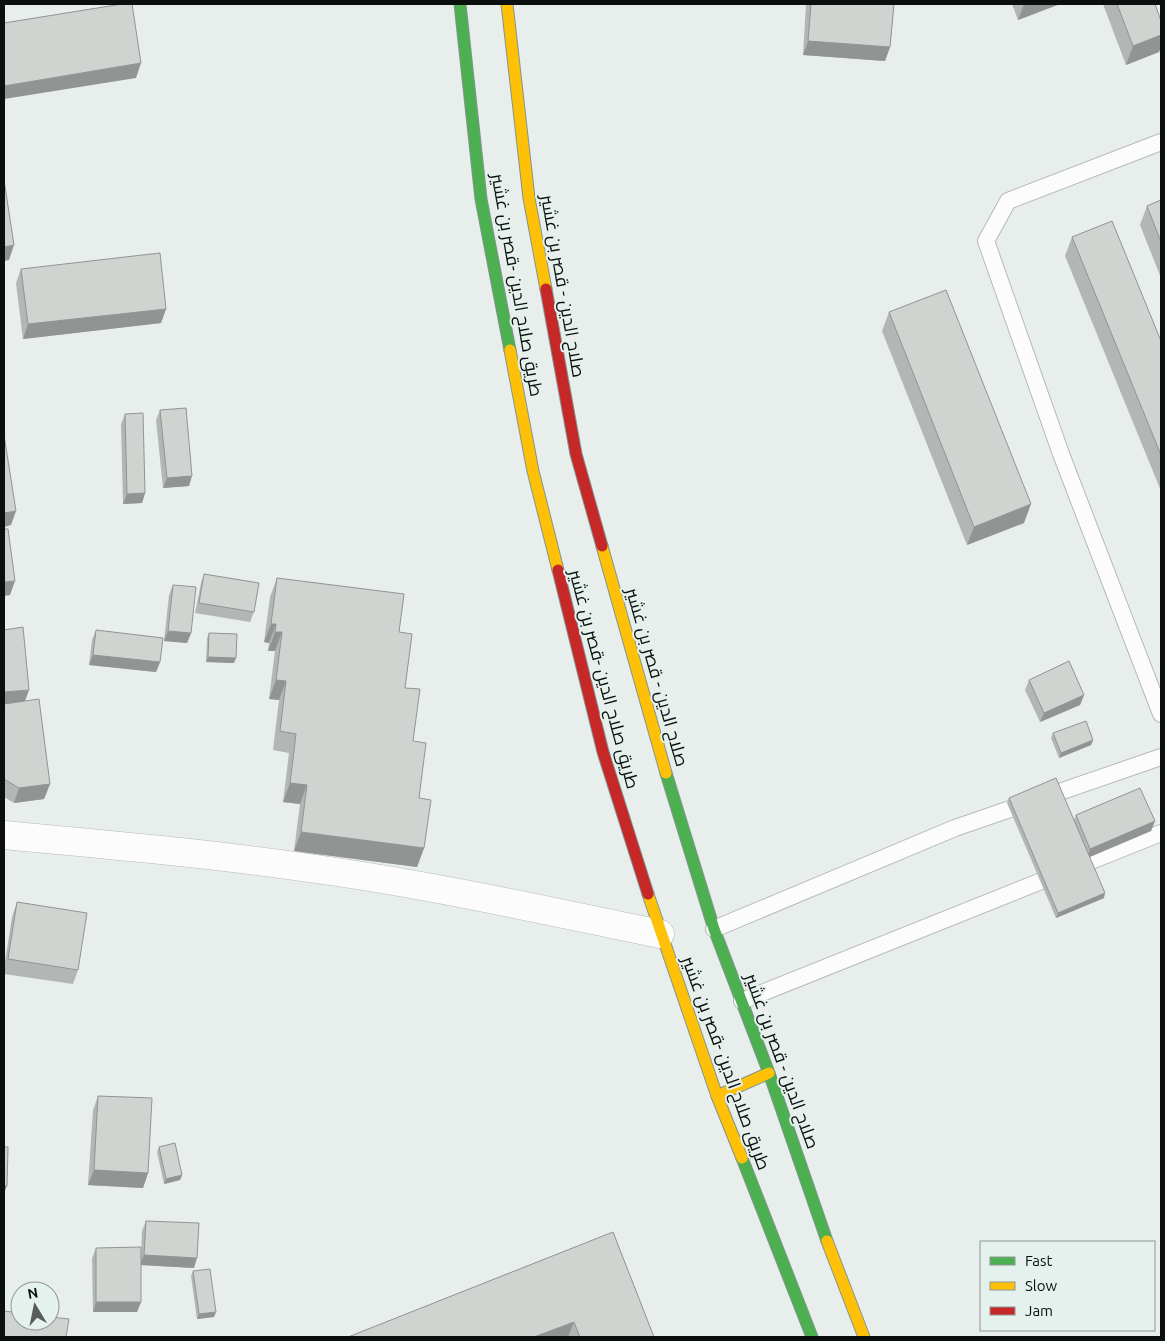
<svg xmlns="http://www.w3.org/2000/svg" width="1165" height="1341" font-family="Ubuntu,Cairo,sans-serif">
<rect width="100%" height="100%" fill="#e8eeeb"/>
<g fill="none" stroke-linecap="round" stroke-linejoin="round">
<defs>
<g id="lane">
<polyline points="1161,142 1008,201 986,241 1061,454 1161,714"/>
<polyline points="714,929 955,828 1161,757"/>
<polyline points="742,1001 1161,833"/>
</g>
<path id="street" d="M4 835C110 845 217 854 323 870 436 886 548 911 660 934"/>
<g id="fast">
<polyline points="460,4 481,199 510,350"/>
<polyline points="666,773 714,929 769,1073 827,1241"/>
<polyline points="742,1158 812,1337"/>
</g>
<g id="slow">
<polyline points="507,4 529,198 546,289"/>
<polyline points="510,350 533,471 558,570"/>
<polyline points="602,546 666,773"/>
<polyline points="648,894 717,1096 742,1158"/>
<polyline points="717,1096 769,1073"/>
<polyline points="827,1241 864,1337"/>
</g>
<g id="jam">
<polyline points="546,289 576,454 602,546"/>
<polyline points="558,570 603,752 648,894"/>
</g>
</defs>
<use href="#lane" stroke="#b5bab8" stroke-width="18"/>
<use href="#street" stroke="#b5bab8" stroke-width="29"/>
<use href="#fast" stroke="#829691" stroke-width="13"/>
<use href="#slow" stroke="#829691" stroke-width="13"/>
<use href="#jam" stroke="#829691" stroke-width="13"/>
<use href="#lane" stroke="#fcfcfc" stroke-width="16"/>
<use href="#street" stroke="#fcfcfc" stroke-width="28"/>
<use href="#fast" stroke="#4caf50" stroke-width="11"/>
<use href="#slow" stroke="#ffc107" stroke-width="11"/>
<use href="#jam" stroke="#c62828" stroke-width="11"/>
</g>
<g fill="#b2b6b4">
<polygon points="806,4 894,4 890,47 885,61 803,55"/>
<polygon points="1012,4 1060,4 1018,20"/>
<polygon points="1103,4 1155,4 1161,21 1161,47 1159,52 1126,65"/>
<polygon points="1161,200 1161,278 1140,225 1147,206"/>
<polygon points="1072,237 1161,341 1161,491 1065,256"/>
<polygon points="21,269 166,309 161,323 23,339 16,283"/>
<polygon points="889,312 1024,523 967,545 882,331"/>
<polygon points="160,410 189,486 163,488 156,420"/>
<polygon points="125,414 145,493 142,503 123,504 121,424"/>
<polygon points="204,574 254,612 250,622 195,613 201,583"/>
<polygon points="277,578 399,632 405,688 413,741 424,848 417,867 294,851 300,804 283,802 289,753 273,750 279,700 269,699 275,651 268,651 269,643 264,642 270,597"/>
<polygon points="173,585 191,633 187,643 164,641 169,595"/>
<polygon points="4,630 50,784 44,799 14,803 4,797"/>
<polygon points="96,630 160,662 156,672 89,665 92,640"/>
<polygon points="209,633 234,663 206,662 207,638"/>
<polygon points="1029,680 1084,695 1080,705 1040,722 1025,690"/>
<polygon points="1053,733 1093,740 1091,745 1059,758 1051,738"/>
<polygon points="1009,798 1074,820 1076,815 1155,821 1151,831 1090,857 1104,898 1056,918 1007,803"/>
<polygon points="17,902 78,970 73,984 4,974 4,968 12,917"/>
<polygon points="98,1096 148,1173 143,1188 88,1185 93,1110"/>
<polygon points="159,1147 182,1175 180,1180 164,1184 157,1152"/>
<polygon points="146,1221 194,1268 141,1265 141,1302 137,1312 93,1312 92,1258 96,1248 141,1258 142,1231"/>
<polygon points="613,1232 654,1337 348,1337"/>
<polygon points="193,1271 214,1317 197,1319 191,1276"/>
</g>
<g fill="#919492">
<polygon points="1024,4 1060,4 1018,20"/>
<polygon points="1161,35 1161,47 1159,52 1126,65 1133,46"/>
<polygon points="808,41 890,47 885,61 803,55"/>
<polygon points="141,63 136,78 4,99 4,86"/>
<polygon points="14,245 9,260 4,261 4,247"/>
<polygon points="166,309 161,323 23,339 28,324"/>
<polygon points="192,476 189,486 163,488 167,478"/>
<polygon points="145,493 142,503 123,504 127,494"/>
<polygon points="1031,504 1024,523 967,545 974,527"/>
<polygon points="16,511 11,525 4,527 4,513"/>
<polygon points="15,581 10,595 4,596 4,582"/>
<polygon points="271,624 276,624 269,643 264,642"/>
<polygon points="168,631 191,633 187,643 164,641"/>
<polygon points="275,632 282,632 275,651 268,651"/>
<polygon points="93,655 160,662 156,672 89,665"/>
<polygon points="208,657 236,658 234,663 206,662"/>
<polygon points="276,680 286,681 279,700 269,699"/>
<polygon points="29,690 24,704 4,706 4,692"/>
<polygon points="1084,695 1080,705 1040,722 1044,713"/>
<polygon points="1093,740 1091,745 1059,758 1061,753"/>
<polygon points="290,783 307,785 300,804 283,802"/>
<polygon points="50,784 44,799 14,803 19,788"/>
<polygon points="1155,821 1151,831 1087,858 1090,849"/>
<polygon points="301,832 424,848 417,867 294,851"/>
<polygon points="1105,893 1104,898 1056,918 1058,913"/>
<polygon points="94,1170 148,1173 143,1188 88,1185"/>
<polygon points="182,1175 180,1180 164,1184 166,1179"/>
<polygon points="4,1186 7,1186 5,1191 4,1191"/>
<polygon points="144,1255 197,1258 194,1268 140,1265"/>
<polygon points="96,1302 141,1302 137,1312 93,1312"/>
<polygon points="216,1312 214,1317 197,1319 199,1314"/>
<polygon points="574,1322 568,1337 534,1337"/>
</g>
<g fill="#cfd4d1" stroke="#919492">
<polygon points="122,4 132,4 141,63 4,86 4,23"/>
<polygon points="811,4 894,4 890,47 808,41"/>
<polygon points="1117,4 1155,4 1161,21 1161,35 1133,46"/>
<polygon points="4,180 14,245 4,247"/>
<polygon points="1161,200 1161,242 1147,206"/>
<polygon points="1112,221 1161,341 1161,455 1072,237"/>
<polygon points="160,253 166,309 28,324 21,269"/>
<polygon points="946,290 1031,504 974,527 889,312"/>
<polygon points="186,408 192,476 167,478 160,410"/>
<polygon points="143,413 145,493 127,494 125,414"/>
<polygon points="4,435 16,511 4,513"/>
<polygon points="4,529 8,529 15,581 4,582"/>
<polygon points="204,574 259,583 254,612 199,603"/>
<polygon points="277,578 404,594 399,632 412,634 405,688 420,689 413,741 426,743 419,798 431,800 424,848 301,832 307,785 290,783 296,734 280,731 286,681 276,680 282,632 275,632 276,624 271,624"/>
<polygon points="173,585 196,587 191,633 168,631"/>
<polygon points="23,627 29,690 4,692 4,630"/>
<polygon points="96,630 163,638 160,662 93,655"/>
<polygon points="209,633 237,634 236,658 208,657"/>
<polygon points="1069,661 1084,695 1044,713 1029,680"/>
<polygon points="39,699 50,784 19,788 4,779 4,704"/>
<polygon points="1086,721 1093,740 1061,753 1053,733"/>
<polygon points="1056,778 1105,893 1058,913 1009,798"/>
<polygon points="1140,788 1155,821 1090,849 1076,815"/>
<polygon points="17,902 87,913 78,970 8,959"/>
<polygon points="98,1096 152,1098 148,1173 94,1170"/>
<polygon points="175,1143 182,1175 166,1179 159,1147"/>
<polygon points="4,1147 8,1147 7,1186 4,1186"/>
<polygon points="146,1221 199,1223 197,1258 144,1255"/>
<polygon points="613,1232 654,1337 580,1337 574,1322 534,1337 348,1337"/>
<polygon points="141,1247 141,1302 96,1302 96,1248"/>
<polygon points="210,1269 216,1312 199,1314 193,1271"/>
<polygon points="4,1311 20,1313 20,1321 50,1321 50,1317 69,1319 66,1337 4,1337"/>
</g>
<g text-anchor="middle" stroke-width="4" stroke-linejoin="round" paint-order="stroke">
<g font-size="18" fill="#0b0f0e" stroke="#e5f1ec">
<text transform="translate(517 285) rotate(80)" y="6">طريق صلاح الدين -قصر بن غشير</text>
<text transform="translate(563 286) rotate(80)" y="6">صلاح الدين - قصر بن غشير</text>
<text transform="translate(657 677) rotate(74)" y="6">صلاح الدين - قصر بن غشير</text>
<text transform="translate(604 679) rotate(75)" y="6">طريق صلاح الدين -قصر بن غشير</text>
<text transform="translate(782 1061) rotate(70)" y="6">صلاح الدين - قصر بن غشير</text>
<text transform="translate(726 1063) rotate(70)" y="6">طريق صلاح الدين -قصر بن غشير</text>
</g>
</g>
<rect width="1165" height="1341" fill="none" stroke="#0b0f0e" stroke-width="10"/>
<rect x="980" y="1241" width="175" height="90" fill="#e5f1ec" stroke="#8e9793"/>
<rect x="990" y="1257" width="25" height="8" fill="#4caf50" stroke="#8e9793"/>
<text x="1025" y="1266" font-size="15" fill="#0b0f0e">Fast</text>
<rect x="990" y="1282" width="25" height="8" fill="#ffc107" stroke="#8e9793"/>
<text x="1025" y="1291" font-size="15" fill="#0b0f0e">Slow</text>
<rect x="990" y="1307" width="25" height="8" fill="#c62828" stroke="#8e9793"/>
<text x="1025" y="1316" font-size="15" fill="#0b0f0e">Jam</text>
<g transform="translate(35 1306) rotate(350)"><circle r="24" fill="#e5f1ec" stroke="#8e9793"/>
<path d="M0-4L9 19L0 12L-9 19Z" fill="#585d5b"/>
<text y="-8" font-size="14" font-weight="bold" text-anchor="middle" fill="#0b0f0e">N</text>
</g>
</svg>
